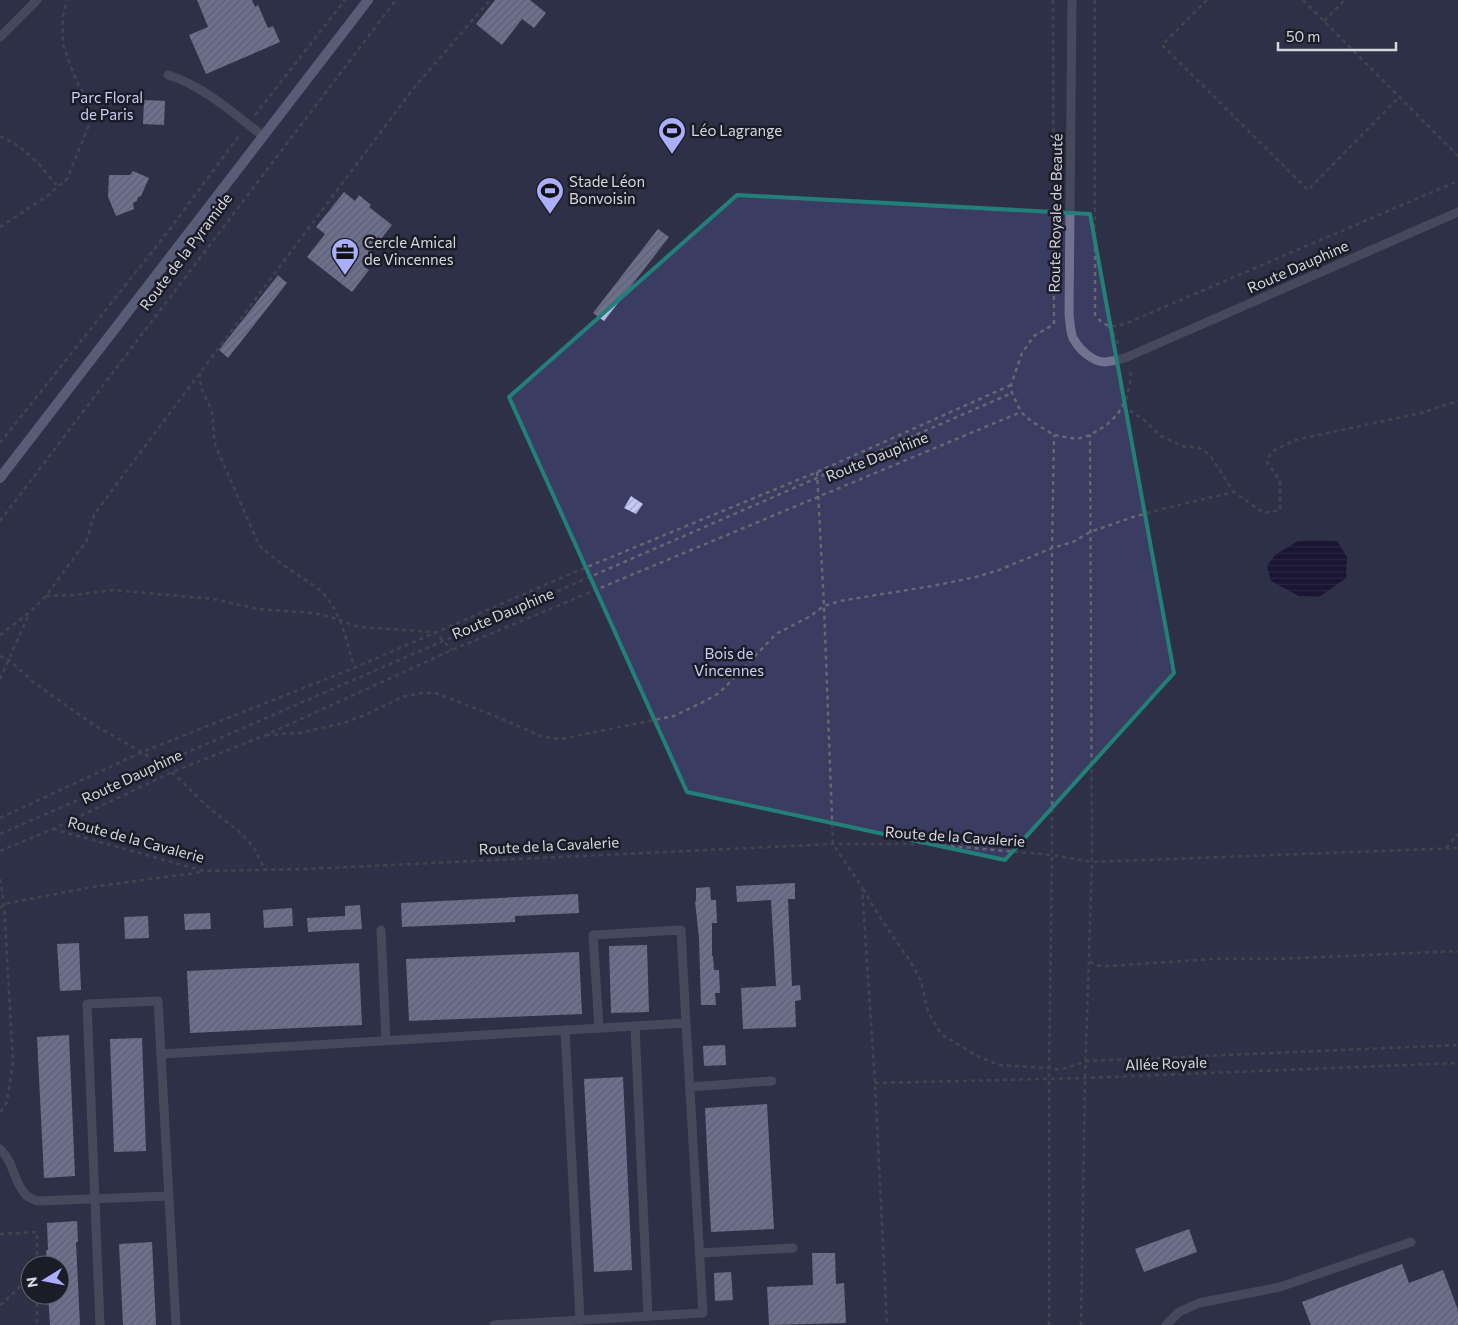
<svg xmlns="http://www.w3.org/2000/svg" width="1458" height="1325" font-family="Commissioner,sans-serif">
<defs>
<pattern id="water-rules" width="6" height="5" patternUnits="userSpaceOnUse" patternTransform="scale(1.25)"><rect width="6" height="5" fill="#0c0037"/><path d="M0 2.5h6" fill="none" stroke="#2f2454"/></pattern>
<pattern id="building-hatch" width="6" height="6" patternUnits="userSpaceOnUse" patternTransform="scale(1.25)"><rect width="6" height="6" fill="#c5c9f6"/><path d="M-1 1l2-2M0 6l6-6M5 7l2-2" fill="none" stroke="#a4a7c9"/></pattern>
</defs>
<rect width="100%" height="100%" fill="#252631"/>
<path fill="#3b3c62" fill-rule="evenodd" d="M0 0H1458V1325H0ZM30 1265H60V1295H30Z"/>
<polygon fill="url(#water-rules)" points="1317,540 1337,541 1347,557 1346,578 1319,597 1299,596 1271,581 1267,566 1275,555 1298,541"/>
<g fill="url(#building-hatch)">
<polygon points="197,0 252,0 255,7 258,5 268,28 273,26 280,42 206,74 189,35 208,27"/>
<polygon points="495,0 530,0 546,13 534,28 522,19 502,45 476,24"/>
<polygon points="144,100 165,101 164,125 143,124"/>
<polygon points="133,171 149,178 141,196 138,197 137,201 133,203 134,209 116,216 108,197 109,175 130,175"/>
<polygon points="344,192 355,201 359,195 371,205 369,207 392,225 363,262 366,265 364,267 369,270 352,292 307,257 325,234 316,227"/>
<polygon points="658,229 669,237 604,321 593,313"/>
<polygon points="278,275 287,283 228,358 219,350"/>
<polygon points="631,496 643,504 636,514 624,508"/>
<polygon points="795,883 795,899 788,899 792,986 800,985 801,1000 795,1001 796,1027 743,1029 741,988 776,986 771,900 737,902 736,886"/>
<polygon points="710,887 711,900 716,900 717,923 712,923 712,956 713,956 714,970 719,970 720,993 715,993 716,1005 701,1005 699,938 695,901 696,901 696,888"/>
<polygon points="578,894 579,913 515,916 515,922 402,927 401,903"/>
<polygon points="360,905 362,929 308,932 307,918 345,916 345,906"/>
<polygon points="292,908 293,926 264,928 263,910"/>
<polygon points="210,913 211,929 185,930 184,914"/>
<polygon points="148,916 149,938 125,939 124,917"/>
<polygon points="79,943 81,990 60,991 57,944"/>
<polygon points="647,945 649,1012 611,1013 609,946"/>
<polygon points="579,952 582,1014 409,1021 406,959"/>
<polygon points="359,963 362,1025 190,1033 187,971"/>
<polygon points="69,1035 75,1176 44,1178 37,1037"/>
<polygon points="142,1038 146,1151 114,1152 110,1039"/>
<polygon points="725,1045 726,1065 704,1066 703,1046"/>
<polygon points="623,1077 632,1270 594,1272 584,1079"/>
<polygon points="767,1104 774,1229 711,1232 705,1108"/>
<polygon points="77,1221 78,1242 76,1242 80,1325 50,1325 48,1295 60,1295 60,1265 47,1265 46,1250 48,1250 47,1223"/>
<polygon points="1189,1229 1197,1252 1144,1272 1135,1249"/>
<polygon points="152,1242 156,1325 123,1325 119,1244"/>
<polygon points="812,1253 835,1253 836,1284 844,1283 846,1323 769,1325 767,1287 813,1285"/>
<polygon points="1402,1264 1409,1283 1443,1270 1458,1310 1458,1325 1311,1325 1302,1302"/>
<polygon points="731,1272 733,1300 715,1301 714,1273"/>
</g>
<g fill="none" stroke-linecap="round" stroke-linejoin="round">
<g stroke="#666771" stroke-width="2.5" stroke-dasharray="4 4" stroke-linecap="butt">
<polyline points="1053,0 1054,324 1034,336 1022,353 1011,385 1012,393 1021,412 1031,421 1054,435 1077,439 1090,435 1105,426 1117,415 1126,400 1131,378 1130,369"/>
<path d="M1095 0V315C1106 328 1112 328 1127 323L1458 181"/>
<polyline points="1207,0 1162,45 1308,190 1399,97"/>
<polyline points="1303,0 1458,156"/>
<polyline points="1324,21 1345,0"/>
<polyline points="255,115 345,0"/>
<polyline points="0,136 19,146 38,163 58,187"/>
<polyline points="0,227 47,196 67,179 89,125 92,109 76,80 63,45 63,16 67,0"/>
<polyline points="1109,326 1119,345"/>
<path d="M200 373C200 392 204 392 210 407 215 420 212 434 216 447L259 545C272 557 287 568 302 578 308 582 316 586 321 591 341 611 347 642 354 668"/>
<polyline points="1123,406 1144,420 1161,436 1185,447 1198,447 1210,455 1233,491"/>
<polyline points="0,443 167,233 241,133"/>
<polyline points="817,472 824,606 833,844 862,887 875,1083 887,1325"/>
<polyline points="0,521 396,0"/>
<polyline points="46,596 73,595 113,590 213,599 258,609 313,613 338,619 358,627 435,632 452,650"/>
<polyline points="0,635 30,612 46,596 87,540 94,515 118,482 413,89 490,0"/>
<polyline points="0,656 9,660 33,682 94,725 142,752 172,772 209,808 241,833 254,848 265,870"/>
<polyline points="0,679 29,614"/>
<polyline points="266,735 300,733 343,723 363,716 402,697 422,693 435,693 488,713 543,737 561,739 674,716 707,700 719,693 734,678 776,634 809,617 824,606 840,601 932,586 976,577 999,570 1052,548 1073,542 1090,532 1133,517 1166,508 1234,492 1264,513 1280,510 1280,481 1267,462 1271,452 1295,440 1421,413 1458,401"/>
<polyline points="0,818 142,752 354,668 563,577 817,472 1011,385"/>
<polyline points="53,829 204,871 306,869 833,844 927,844 1052,855 1092,862 1458,848"/>
<polyline points="0,834 1012,393"/>
<polyline points="1446,848 1458,834"/>
<polyline points="0,851 53,829 172,772 266,735 452,650 1021,412"/>
<polyline points="0,879 4,904 13,1062 7,1102 0,1113"/>
<polyline points="863,889 879,916 910,961 921,981 928,1012 941,1034 979,1057 1000,1065 1049,1068 1060,1070 1087,1061 1458,1045"/>
<polyline points="0,908 4,904 92,887 202,872"/>
<polyline points="1090,962 1100,966 1109,966 1212,959 1278,959 1458,951"/>
<polyline points="875,1083 1085,1078 1458,1063"/>
<polyline points="0,1234 37,1232 37,1265"/>
<polyline points="37,1295 37,1325"/>
<path d="M0 1305C11 1297 18 1286 30 1279"/>
<polyline points="1049,1325 1049,1079 1052,855 1052,548 1054,435"/>
<polyline points="1081,1325 1085,1078 1092,862 1090,435"/>
</g>
<g stroke="#707290" stroke-width="9">
<path d="M1072 0 1069 314C1070 322 1070 331 1073 338 1079 349 1092 362 1105 362 1111 362 1119 359 1125 358L1458 212"/>
<polyline points="0,37 37,0"/>
<path d="M168 75C204 86 233 113 263 136"/>
<polyline points="381,930 386,1040"/>
<polyline points="635,1026 648,1316"/>
<polyline points="599,1028 593,935 681,930 686,1023"/>
<polyline points="565,1030 580,1320"/>
<polyline points="161,1054 686,1023 703,1313 494,1325"/>
<polyline points="690,1087 772,1081"/>
<path d="M0 1149C15 1163 13 1182 26 1195 29 1198 33 1199 37 1201L168 1196"/>
<polyline points="700,1253 793,1248"/>
<polyline points="100,1325 87,1004 158,1001 176,1325"/>
<polyline points="1166,1325 1179,1312 1199,1303 1280,1287 1411,1242"/>
</g>
<polyline stroke="#9a9dcd" stroke-width="10" points="0,478 368,0"/>
</g>
<path d="M0 0H1458V1325H0ZM737 195 1090 214 1174 673 1005 860 687 792 509 397Z" fill="#252631" fill-opacity=".55" fill-rule="evenodd"/>
<path fill="none" stroke="#238079" stroke-width="4" stroke-linejoin="round" d="M737 195 1090 214 1174 673 1005 860 687 792 509 397Z"/>
<defs>
<symbol id="stadium-pin" viewBox="-11 -11 22 30"><path d="M0 17L-7.5 6A9.5 9.5 0 1 1 7.5 6Z" fill="#abaffb" stroke="#1b1c27"/><path d="M0-5a6.5 5 0 1 0 0 10a6.5 5 0 1 0 0-10ZM-3.5-1.8h7v3.6h-7Z" fill="#111"/></symbol>
<symbol id="office-pin" viewBox="-11 -11 22 30"><path d="M0 17L-7.5 6A9.5 9.5 0 1 1 7.5 6Z" fill="#abaffb" stroke="#1b1c27"/><path d="M-6-3h4V-5.5h4V-3h4V5H-6ZM-1-4.5V-3h2v-1.5ZM-6 0V1H6V0Z" fill="#111"/></symbol>
</defs>
<g fill-rule="evenodd">
<use href="#stadium-pin" x="656" y="115" width="32" height="43"/>
<use href="#stadium-pin" x="534" y="175" width="32" height="43"/>
<use href="#office-pin" x="329" y="236" width="32" height="43"/>
</g>
<g text-anchor="middle" stroke-width="5" stroke-linejoin="round" paint-order="stroke">
<g font-size="15" fill="#cacdf4" stroke="#1b1c27">
<text x="107" y="103">Parc Floral<tspan x="107" dy="17">de Paris</tspan></text>
<text x="729" y="659">Bois de<tspan x="729" dy="17">Vincennes</tspan></text>
</g>
<g font-size="15" fill="#d6d7de" stroke="#1b1c27" text-anchor="start">
<text x="691" y="136">Léo Lagrange</text>
<text x="569" y="187">Stade Léon<tspan x="569" dy="17">Bonvoisin</tspan></text>
<text x="364" y="248">Cercle Amical<tspan x="364" dy="17">de Vincennes</tspan></text>
</g>
<g font-size="15" fill="#d6d7de" stroke="#1b1c27">
<text transform="translate(1056 213) rotate(-89)" y="5">Route Royale de Beauté</text>
<text transform="translate(186 252) rotate(-53)" y="5">Route de la Pyramide</text>
<text transform="translate(1298 267) rotate(-24)" y="5">Route Dauphine</text>
<text transform="translate(877 457) rotate(-22)" y="5">Route Dauphine</text>
<text transform="translate(503 614) rotate(-23)" y="5">Route Dauphine</text>
<text transform="translate(132 777) rotate(-25)" y="5">Route Dauphine</text>
<text transform="translate(955 837) rotate(4)" y="5">Route de la Cavalerie</text>
<text transform="translate(136 840) rotate(15)" y="5">Route de la Cavalerie</text>
<text transform="translate(549 846) rotate(-3)" y="5">Route de la Cavalerie</text>
<text transform="translate(1166 1064) rotate(-2)" y="5">Allée Royale</text>
</g>
</g>
<g transform="translate(45 1280) rotate(260)"><circle r="24" fill="#1b1c27" stroke="#666770"/>
<path d="M0-4L9 19L0 12L-9 19Z" fill="#abaffb"/>
<text y="-8" font-size="14" font-weight="bold" text-anchor="middle" fill="#d6d7de">N</text>
</g>
<path d="M1278 42v8h118v-8" fill="none" stroke="#d6d7de" stroke-width="2.5"/>
<text x="1286" y="42" font-size="15" fill="#d6d7de" stroke="#1b1c27" stroke-width="4" paint-order="stroke">50 m</text>
</svg>
